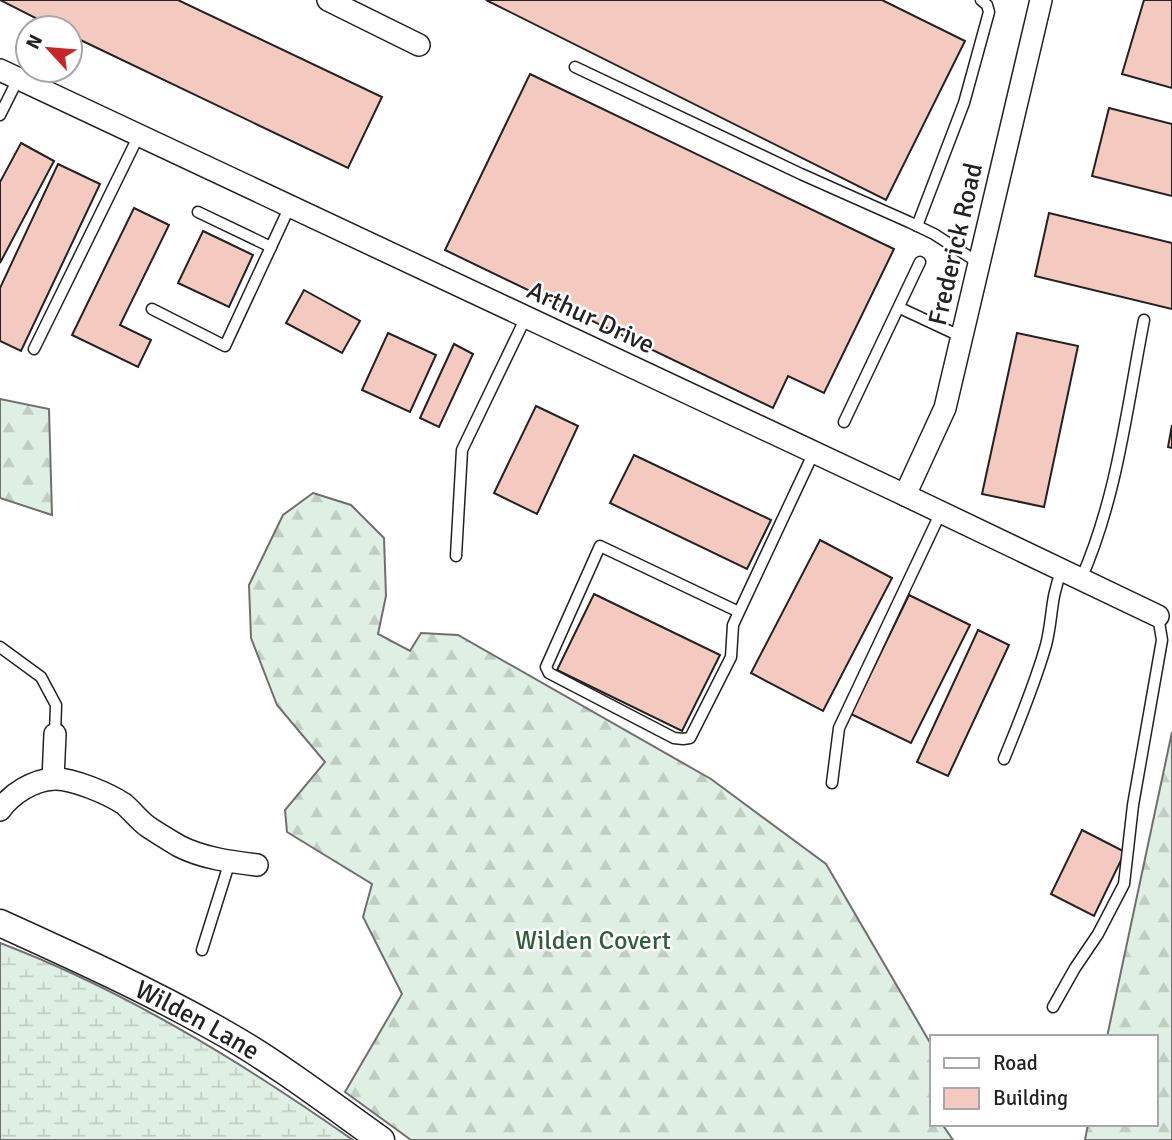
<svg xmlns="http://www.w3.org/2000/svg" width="1172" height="1140" font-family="Signika,sans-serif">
<defs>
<pattern id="forest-firs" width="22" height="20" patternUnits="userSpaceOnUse" patternTransform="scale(1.75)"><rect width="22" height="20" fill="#e0efe3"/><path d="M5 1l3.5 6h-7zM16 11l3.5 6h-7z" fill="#c0cdc2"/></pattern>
<pattern id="wetland-marsh" width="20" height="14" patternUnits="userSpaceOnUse" patternTransform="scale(1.75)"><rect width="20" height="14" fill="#e0efe3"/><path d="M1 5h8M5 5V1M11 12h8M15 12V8" fill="none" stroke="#c0cdc2"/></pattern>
</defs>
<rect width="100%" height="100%" fill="#fff"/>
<g fill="url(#forest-firs)" stroke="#6f6f6f" stroke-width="2">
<polygon points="0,399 49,409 52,515 0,498"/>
<polygon points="313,493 351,505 384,538 386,596 378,634 410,651 421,633 458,635 711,779 826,864 932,1046 932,1124 942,1124 953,1140 411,1140 345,1092 402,994 363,917 372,884 287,832 285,810 325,762 277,705 251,638 249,585 283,515"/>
<polygon points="1172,732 1172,1140 1085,1140 1088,1124 1156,1124 1156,1037 1107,1037"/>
</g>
<path fill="url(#wetland-marsh)" stroke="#6f6f6f" stroke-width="2" d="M0 943C126 991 243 1063 353 1140H0Z"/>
<g fill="#f3c9c0" stroke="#222" stroke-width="2">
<polygon points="0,0 178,0 382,97 348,168 70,35 70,28 55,28"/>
<polygon points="486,0 882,0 965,41 886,200"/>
<polygon points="1144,0 1172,0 1172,88 1122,74"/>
<polygon points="530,74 894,249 824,393 788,376 773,408 445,250"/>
<polygon points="1109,108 1172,124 1172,196 1092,176"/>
<polygon points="21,143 54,161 0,263 0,182"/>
<polygon points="58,164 100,184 21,351 0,341 0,288"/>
<polygon points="134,208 169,225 120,325 151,340 138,367 72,335"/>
<polygon points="1049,213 1172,243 1172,309 1035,276"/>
<polygon points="203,231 253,255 229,307 178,283"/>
<polygon points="304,290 360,321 342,353 286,323"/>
<polygon points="388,333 436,355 410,412 362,390"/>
<polygon points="1017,333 1078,346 1044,507 982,494"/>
<polygon points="454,344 473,354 439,427 420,418"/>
<polygon points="536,406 578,426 537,514 494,493"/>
<polygon points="1172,425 1172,448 1168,447"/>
<polygon points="634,455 771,520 747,569 610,503"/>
<polygon points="820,540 892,578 823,711 751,673"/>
<polygon points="594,594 720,655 682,731 557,670"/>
<polygon points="909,595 970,625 911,743 851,714"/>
<polygon points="978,630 1009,645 948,776 917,762"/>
<polygon points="1082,830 1125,852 1094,916 1051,894"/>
</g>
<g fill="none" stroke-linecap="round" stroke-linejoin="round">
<defs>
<g id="service">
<polyline points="575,67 801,174 909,222 934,234 979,263"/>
<polyline points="0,115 18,79"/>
<polyline points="198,212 271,247"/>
<polyline points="917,226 964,103 989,12 987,5 981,0"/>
<polyline points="900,308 962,337"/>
<polyline points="152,309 225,346 290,206"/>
<polyline points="34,349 139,135"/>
<polyline points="844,422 920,262"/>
<polyline points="456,556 462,450 526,317"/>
<path d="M1081 579C1117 498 1127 407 1144 320"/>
<polyline points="739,612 733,625 731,657 690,738 683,739 674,738 549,673 546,667 600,546 739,612 814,452"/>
<polyline points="0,647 41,677 56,705 55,734"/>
<path d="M1004 759C1019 722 1035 684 1046 645 1053 618 1050 598 1062 570"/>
<polyline points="832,783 839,728 941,512"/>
<polyline points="202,950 230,861"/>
<polyline points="1053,1007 1075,968 1098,934 1124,884 1133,805 1162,640 1158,616"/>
</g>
<g id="minor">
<polyline points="328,0 419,45"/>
<polyline points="0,70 905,495 1158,616"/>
<polyline points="905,495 945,408 1041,0"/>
<polyline points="53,779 55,734"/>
<path d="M0 810C11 794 33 780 54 779 72 778 109 794 124 804 132 811 139 820 147 826 157 833 169 840 179 846 202 858 232 862 257 865"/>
</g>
<g id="tertiary">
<path id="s1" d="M0 923C75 957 150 991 222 1032 277 1063 329 1103 381 1140"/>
</g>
</defs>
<use href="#service" stroke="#222" stroke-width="13"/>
<use href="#minor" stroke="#222" stroke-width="24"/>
<use href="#tertiary" stroke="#222" stroke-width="29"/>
<use href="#service" stroke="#fff" stroke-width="10"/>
<use href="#minor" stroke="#fff" stroke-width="21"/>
<use href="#tertiary" stroke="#fff" stroke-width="26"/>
</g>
<g text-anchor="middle" stroke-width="5" stroke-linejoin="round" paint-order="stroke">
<g font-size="26" fill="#222" stroke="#fff">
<text transform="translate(955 244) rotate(-77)" y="9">Frederick Road</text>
<text transform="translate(591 317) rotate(25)" y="9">Arthur Drive</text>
<text dy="9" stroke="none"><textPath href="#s1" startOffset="220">Wilden Lane</textPath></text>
</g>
<g font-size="26" fill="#2f5e38" stroke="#fff">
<text x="593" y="949">Wilden Covert</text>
</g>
</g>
<rect x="930" y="1035" width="228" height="91" fill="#ffffff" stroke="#a7a7a7" stroke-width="2"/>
<rect x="944" y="1058" width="35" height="10" fill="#ffffff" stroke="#a7a7a7" stroke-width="2"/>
<text x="993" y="1070" font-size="21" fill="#222222">Road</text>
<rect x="944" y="1088" width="35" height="21" fill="#f3c9c0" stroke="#a7a7a7" stroke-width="2"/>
<text x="993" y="1105" font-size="21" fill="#222222">Building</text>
<g transform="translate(49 49) rotate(296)"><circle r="33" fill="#ffffff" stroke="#a7a7a7" stroke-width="2"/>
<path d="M0-5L12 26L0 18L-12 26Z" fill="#c62828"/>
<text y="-10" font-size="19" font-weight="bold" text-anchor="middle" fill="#222222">N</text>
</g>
</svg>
